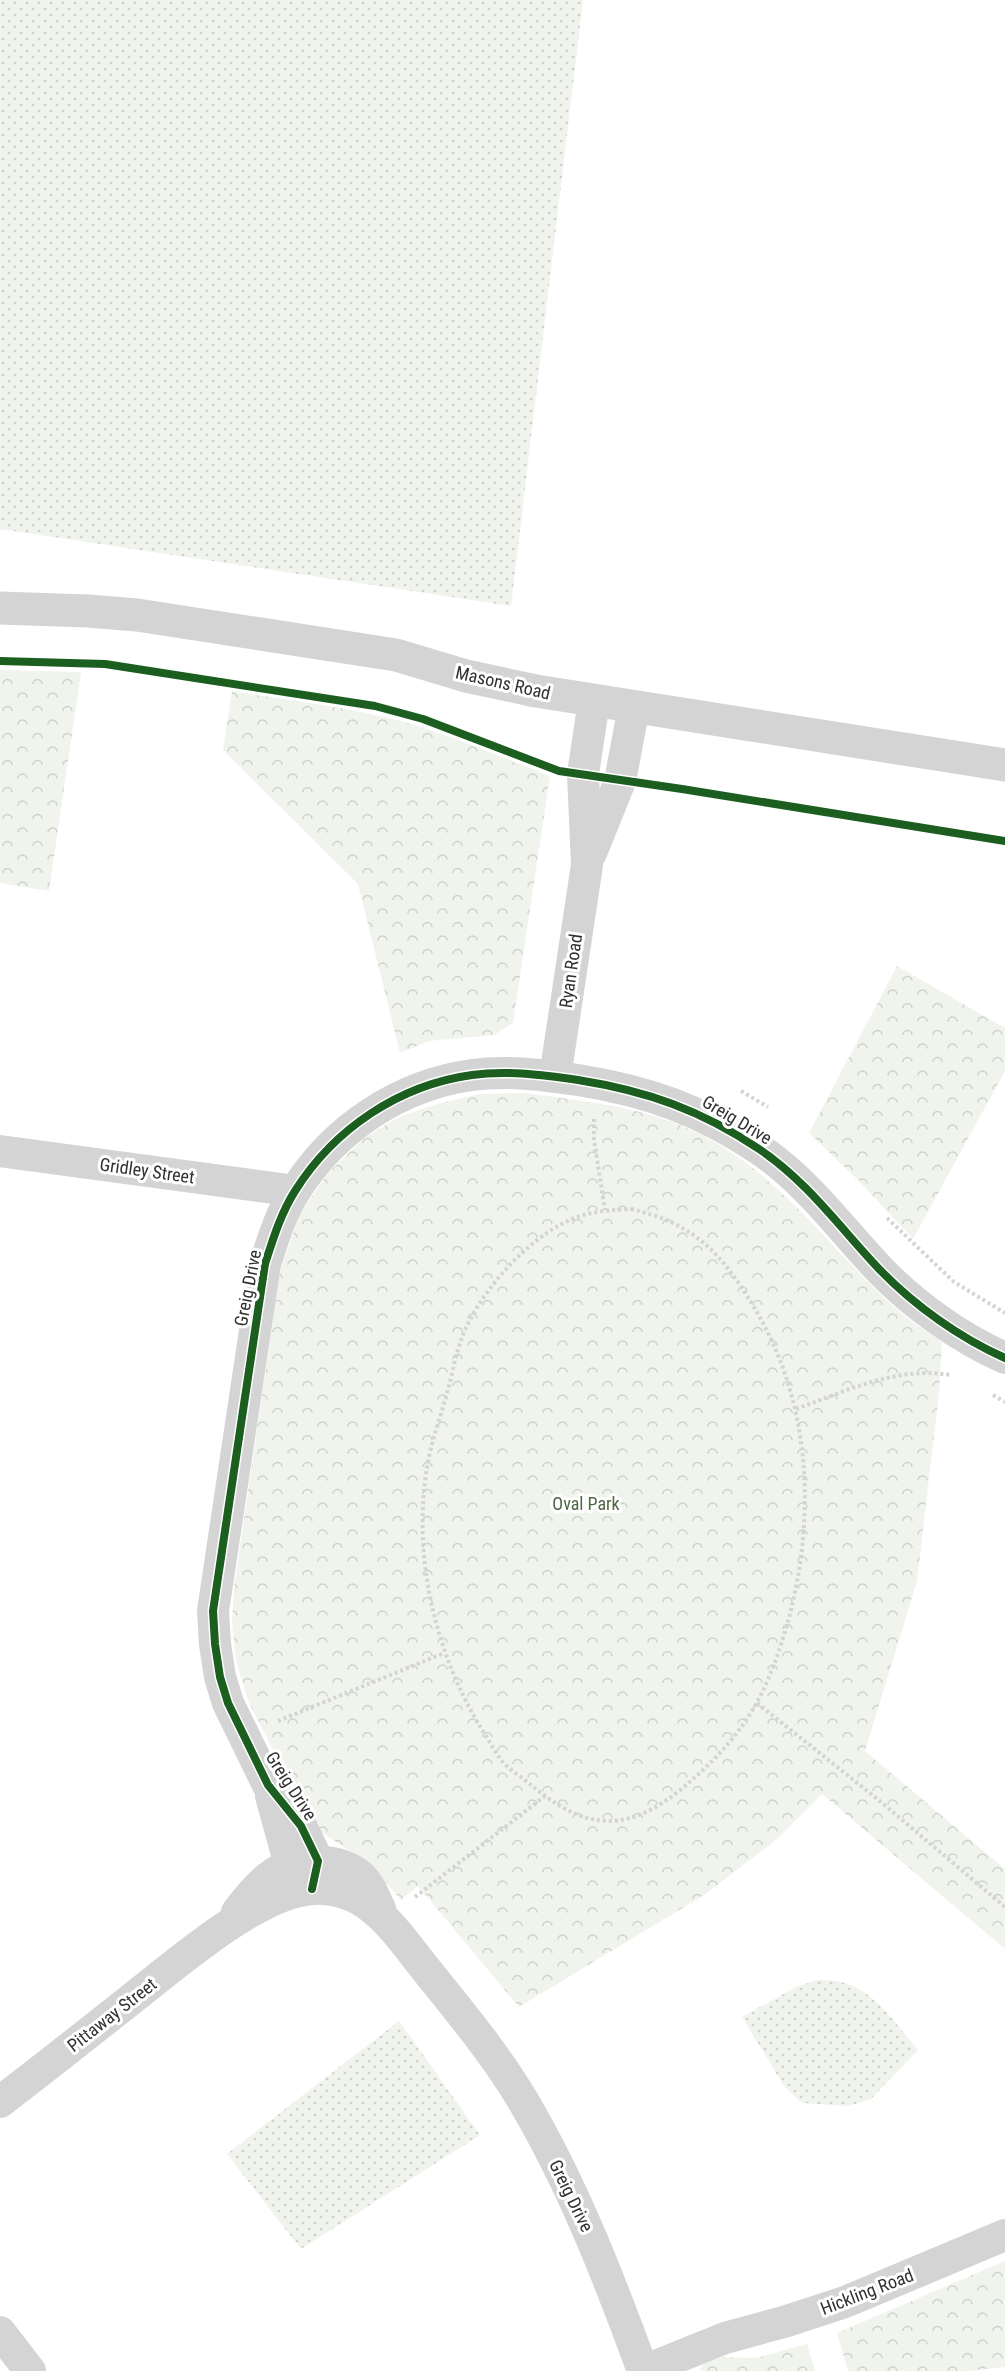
<svg xmlns="http://www.w3.org/2000/svg" width="1005" height="2371" font-family="'Roboto Condensed',sans-serif">
<defs>
<pattern id="grass-dots" width="8" height="8" patternUnits="userSpaceOnUse" patternTransform="scale(1.5)"><rect width="8" height="8" fill="#f0f4ed"/><path d="M2 2h.1M6 6h.1" fill="none" stroke="#ced2cc" stroke-width="1.8" stroke-linecap="round"/></pattern>
<pattern id="park-crowns" width="20" height="18" patternUnits="userSpaceOnUse" patternTransform="scale(1.5)"><rect width="20" height="18" fill="#f0f4ed"/><path d="M2 6a3 3 0 1 1 6 0M12 15a3 3 0 1 1 6 0" fill="none" stroke="#ced2cc"/></pattern>
</defs>
<rect width="100%" height="100%" fill="#fff"/>
<g fill="url(#grass-dots)">
<polygon points="0,0 583,0 511,606 0,529"/>
<path d="M817 1980C825 1980 833 1980 841 1982 874 1989 897 2026 918 2050L870 2100 847 2106 802 2103 784 2086 742 2017 796 1987Z"/>
<polygon points="399,2021 480,2135 301,2249 227,2154"/>
</g>
<g fill="url(#park-crowns)">
<polygon points="0,670 81,672 49,891 0,883"/>
<path d="M232 691C290 701 350 707 408 723 456 737 503 758 550 776L513 1023 494 1035 429 1041 400 1053 358 884 223 750Z"/>
<polygon points="897,966 1005,1028 1005,1071 913,1239 858,1180 809,1133"/>
<path d="M523 1093C576 1100 630 1105 680 1125 776 1164 826 1248 901 1313 914 1324 929 1333 942 1342L939 1393 917 1581 865 1751 1005 1869V1949L822 1794 776 1840 704 1895 519 2007 418 1886 401 1900 369 1863 319 1831 305 1812 249 1703 236 1661 232 1623 234 1588 280 1271 300 1214 328 1173 364 1138 399 1117 437 1104 480 1094Z"/>
<polygon points="1005,2261 1005,2367 969,2371 848,2371 837,2333"/>
<polygon points="807,2344 815,2371 700,2371 703,2363 723,2357 756,2358"/>
</g>
<g fill="none" stroke-linecap="round" stroke-linejoin="round">
<g stroke="#d4d4d4" stroke-width="4" stroke-dasharray="3 3" stroke-linecap="butt">
<polyline points="741,1091 768,1107"/>
<polyline points="594,1119 594,1140 605,1210"/>
<path d="M631 1209C696 1224 722 1254 755 1309 810 1401 816 1511 790 1614 782 1643 772 1675 757 1702 741 1732 717 1758 692 1780 670 1800 640 1821 609 1821 579 1821 553 1803 531 1785 522 1777 509 1770 501 1760 495 1752 490 1742 484 1733 435 1655 411 1554 428 1462 432 1439 441 1416 447 1393 452 1376 455 1357 461 1340 477 1295 526 1239 570 1220 589 1211 611 1210 631 1209Z"/>
<polyline points="887,1218 954,1282 1005,1313"/>
<polyline points="993,1395 1005,1402"/>
<path d="M796 1409C847 1391 896 1366 951 1375"/>
<polyline points="757,1703 881,1802 1005,1907"/>
<polyline points="278,1721 444,1653"/>
<polyline points="415,1897 545,1796"/>
</g>
<g stroke="#d4d4d4" stroke-width="32">
<polyline points="591,853 620,781 634,707"/>
<polyline points="555,1077 587,865 583,774 594,701"/>
<polyline points="0,1151 295,1191"/>
<polyline points="271,1796 290,1865 305,1882"/>
<path d="M312 1889 318 1861 301 1826 268 1785 228 1703 220 1677 215 1644 213 1611 265 1264C273 1239 281 1213 295 1191 334 1129 399 1085 472 1075 507 1070 544 1075 578 1080 647 1091 701 1110 759 1149 807 1181 841 1229 880 1270 915 1306 960 1338 1005 1358"/>
<path d="M237 1912C246 1900 256 1887 269 1877 292 1858 332 1856 357 1873 369 1882 374 1896 380 1909"/>
<path d="M0 2102C43 2069 86 2035 129 2001 173 1967 257 1892 313 1889 370 1886 396 1933 428 1972 461 2013 495 2054 522 2099 573 2185 609 2278 643 2371"/>
<polyline points="0,2332 30,2371"/>
<polyline points="643,2371 725,2338 787,2321 845,2302 1005,2235"/>
</g>
<polyline stroke="#d4d4d4" stroke-width="33" points="0,608 88,611 137,615 396,655 466,676 536,691 1005,765"/>
<defs>
<g id="cycleway">
<polyline points="0,661 105,664 375,706 423,719 559,771 682,789 1005,841"/>
<path d="M312 1889 318 1861 301 1826 268 1785 228 1703 220 1677 215 1644 213 1611 265 1264C273 1239 281 1213 295 1191 334 1129 399 1085 472 1075 507 1070 544 1075 578 1080 647 1091 701 1110 759 1149 807 1181 841 1229 880 1270 915 1306 960 1338 1005 1358"/>
</g>
</defs>
<use href="#cycleway" stroke="#fff" stroke-width="11"/>
<use href="#cycleway" stroke="#1b5e20" stroke-width="8"/>
</g>
<g text-anchor="middle" stroke-width="6" stroke-linejoin="round" paint-order="stroke">
<g font-size="18" fill="#303030" stroke="#fff">
<text transform="translate(503 683) rotate(13)" y="6">Masons Road</text>
<text transform="translate(571 971) rotate(-82)" y="6">Ryan Road</text>
<text transform="translate(737 1120) rotate(31)" y="6">Greig Drive</text>
<text transform="translate(147 1171) rotate(8)" y="6">Gridley Street</text>
<text transform="translate(248 1288) rotate(-79)" y="6">Greig Drive</text>
<text transform="translate(291 1786) rotate(57)" y="6">Greig Drive</text>
<text transform="translate(112 2015) rotate(-38)" y="6">Pittaway Street</text>
<text transform="translate(571 2196) rotate(64)" y="6">Greig Drive</text>
<text transform="translate(867 2292) rotate(-21)" y="6">Hickling Road</text>
</g>
<g font-size="18" fill="#4e6741" stroke="#fff">
<text x="586" y="1510">Oval Park</text>
</g>
</g>
</svg>
